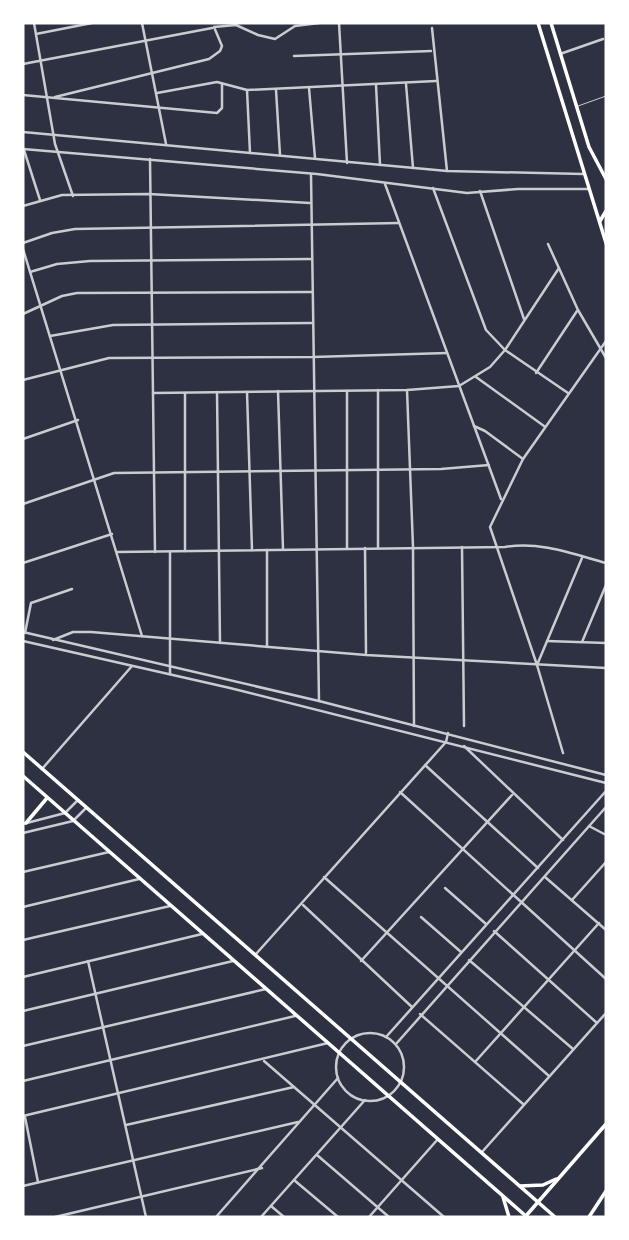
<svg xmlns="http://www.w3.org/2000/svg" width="629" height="1240" font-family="Cabin,sans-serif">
<rect width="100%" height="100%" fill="#2d3142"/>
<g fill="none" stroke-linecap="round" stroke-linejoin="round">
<polyline stroke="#caccd0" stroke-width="1" points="578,106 606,96"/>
<g stroke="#caccd0" stroke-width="2.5">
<polyline points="34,23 55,144 73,196"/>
<polyline points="142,23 166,144"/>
<polyline points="339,23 347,163"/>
<polyline points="432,28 447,171"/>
<polyline points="36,34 92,23"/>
<polyline points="560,54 603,39"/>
<polyline points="294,56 431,51"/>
<polyline points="23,64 212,28"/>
<polyline points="406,84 413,168"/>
<polyline points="376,85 380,165"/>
<polyline points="309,88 315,158"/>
<polyline points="247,90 250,153"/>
<polyline points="276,90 280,155"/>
<polyline points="157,93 217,82 247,90 436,81"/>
<polyline points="23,95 217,113 222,108 222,84"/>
<polyline points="55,97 209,59 220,51 222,46 214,27 236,25 258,35 275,39 295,26 319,23"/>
<polyline points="23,132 447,171 583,174"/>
<polyline points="23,149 317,174 467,193 518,189 588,189"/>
<polyline points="24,150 40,200"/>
<polyline points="150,159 155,552"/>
<polyline points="311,174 319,701"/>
<polyline points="385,184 501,499"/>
<polyline points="433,188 486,330 505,350 568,393"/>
<polyline points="480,191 524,319"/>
<polyline points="23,206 62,195 149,194 310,203"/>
<polyline points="23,243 52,233 75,229 399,223"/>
<polyline points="548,244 578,310 606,358"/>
<polyline points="23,249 142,636"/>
<polyline points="30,272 57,264 90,261 311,259"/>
<polyline points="23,314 62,296 77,293 312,292"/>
<polyline points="50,336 113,325 312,323"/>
<polyline points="536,373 577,311"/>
<polyline points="476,377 544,426"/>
<polyline points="23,380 109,358 313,357 447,353"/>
<polyline points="407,390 413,547 414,726"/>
<polyline points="278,391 283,549"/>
<polyline points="347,391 347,548"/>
<polyline points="217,392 220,643"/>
<polyline points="247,392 252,550"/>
<polyline points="153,393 407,390 459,386 490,367 505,350 559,268"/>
<polyline points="185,393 185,551"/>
<polyline points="474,426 485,431 523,459"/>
<polyline points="23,439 78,420"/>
<polyline points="23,504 114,473 441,469 489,465"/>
<polyline points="462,547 464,726"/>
<polyline points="365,548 366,653"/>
<polyline points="378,548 378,390"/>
<polyline points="267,550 267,647"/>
<path d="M117 552 505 547C540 541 573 554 606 563"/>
<polyline points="170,552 170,674"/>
<polyline points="23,563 112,534"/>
<polyline points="25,633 31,603 72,589"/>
<polyline points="53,640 73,632 91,632 366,655 606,668"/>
<polyline points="547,641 606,643"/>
<polyline points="582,642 606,585"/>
<polyline points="537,665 582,558"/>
<polyline points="464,746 563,840"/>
<polyline points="563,753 537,665 490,527 523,459 606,341"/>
<polyline points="425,765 538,868"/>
<polyline points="42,769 132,666"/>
<polyline points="400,792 606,979"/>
<polyline points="589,826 606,835"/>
<polyline points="23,872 109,852"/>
<polyline points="324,877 549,1076"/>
<polyline points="545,877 606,930"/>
<polyline points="445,888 486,924"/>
<polyline points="572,900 606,862"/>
<polyline points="303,905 412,1007"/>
<polyline points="23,907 139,879"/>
<polyline points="421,917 461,952"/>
<polyline points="494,931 597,1023"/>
<polyline points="23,940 170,906"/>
<polyline points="256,954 446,742 448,733"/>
<polyline points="469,960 573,1049"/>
<polyline points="88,961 146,1217"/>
<polyline points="361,961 512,795"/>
<polyline points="23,977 202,934"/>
<polyline points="23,1011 233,961"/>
<polyline points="420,1014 523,1104"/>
<polyline points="23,1046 266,989"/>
<polyline points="264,1061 444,1217"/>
<polyline points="475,1062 599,923"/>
<polyline points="23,1081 295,1016"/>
<polyline points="23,1116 328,1043"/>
<polyline points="25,1117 38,1182"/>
<polyline points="126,1125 294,1087"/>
<polyline points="482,1152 606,1013"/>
<polyline points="317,1155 389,1217"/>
<polyline points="294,1180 338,1217"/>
<polyline points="23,1186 298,1122"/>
<polyline points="271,1206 284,1217"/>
<polyline points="55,1217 262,1168"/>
<polyline points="369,1217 438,1139"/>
</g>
<g stroke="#caccd0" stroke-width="2.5">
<polyline points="23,632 319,701 606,775"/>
<polyline points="23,641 230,688 606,783"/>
<polyline points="23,824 65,813 78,800"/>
<polyline points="23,833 73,821 86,808"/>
<circle cx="370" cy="1067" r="34"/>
<polyline points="386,1037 606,791"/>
<polyline points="396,1044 606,807"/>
<polyline points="216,1217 338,1078"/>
<polyline points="261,1217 365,1100"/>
</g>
<g stroke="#fff" stroke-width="3.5">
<polyline points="538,23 606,243"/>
<polyline points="551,23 589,147 606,179"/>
<polyline points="600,221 606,211"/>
<polyline points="23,752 555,1217"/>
<polyline points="23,776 527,1217"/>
<polyline points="26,823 47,798"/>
<polyline points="520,1186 543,1185 556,1179"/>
<polyline points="503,1197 509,1217"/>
<polyline points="525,1217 606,1124"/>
<polyline points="589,1217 606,1191"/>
</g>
</g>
<rect width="629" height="1240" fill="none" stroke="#ffffff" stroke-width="49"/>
</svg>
